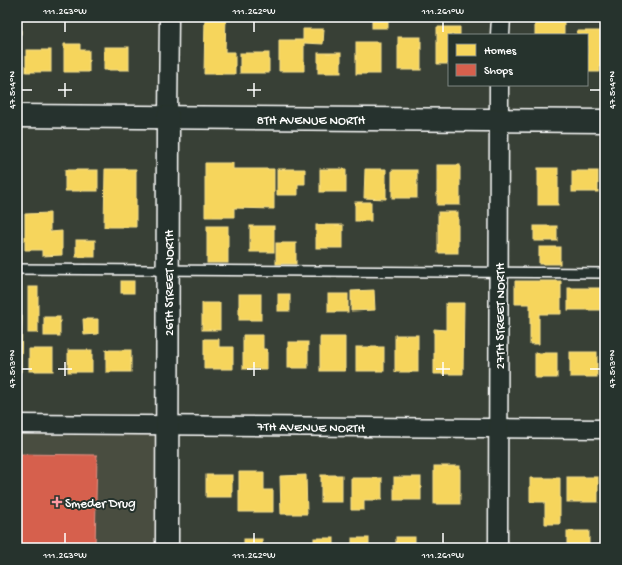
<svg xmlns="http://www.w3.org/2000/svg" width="622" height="565" font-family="'Gochi Hand',sans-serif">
<rect width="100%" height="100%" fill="#384036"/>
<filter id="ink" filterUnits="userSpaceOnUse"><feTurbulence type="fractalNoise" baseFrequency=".025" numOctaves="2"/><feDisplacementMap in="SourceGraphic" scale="8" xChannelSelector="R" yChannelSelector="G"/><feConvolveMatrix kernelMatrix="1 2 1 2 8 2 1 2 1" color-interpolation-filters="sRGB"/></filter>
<g filter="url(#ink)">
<polygon fill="#494d41" points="17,424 167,425 166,548 17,548"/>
<g fill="#f6d55c" stroke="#f9e28d">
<rect x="17" y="17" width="4" height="17"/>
<polygon points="205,17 226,17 225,52 235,52 235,74 204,74"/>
<rect x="372" y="17" width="16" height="11"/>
<rect x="535" y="17" width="29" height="18"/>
<polygon points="437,27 460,27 460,35 449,35 449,64 437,64"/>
<polygon points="303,29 324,29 323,44 304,43 304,71 279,71 279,40 303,40"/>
<polygon points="577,31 600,31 600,72 587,72 587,35 577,35"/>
<rect x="398" y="37" width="23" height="33"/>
<rect x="356" y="42" width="24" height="32"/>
<polygon points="64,44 80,44 80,50 89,50 89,72 64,72"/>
<rect x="104" y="47" width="25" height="23"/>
<rect x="26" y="50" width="25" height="22"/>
<rect x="240" y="53" width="29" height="20"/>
<rect x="318" y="53" width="23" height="20"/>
<polygon points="205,163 233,163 233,169 274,169 274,209 234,208 234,217 205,217"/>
<rect x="17" y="165" width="2" height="28"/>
<rect x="437" y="165" width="23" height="40"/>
<rect x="538" y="168" width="20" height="37"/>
<polygon points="105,169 136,169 136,227 104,227"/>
<polygon points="277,169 305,169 305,184 298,184 298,195 277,195"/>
<rect x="320" y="169" width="26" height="23"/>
<polygon points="365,169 386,169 386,199 364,198"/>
<rect x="65" y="170" width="33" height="21"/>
<rect x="392" y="170" width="25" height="28"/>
<rect x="572" y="171" width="26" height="21"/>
<rect x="355" y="202" width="16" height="19"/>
<rect x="438" y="212" width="20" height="41"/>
<polygon points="50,213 50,232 62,231 62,255 42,256 42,250 25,250 25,214"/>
<rect x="316" y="225" width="27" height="23"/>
<rect x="207" y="226" width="21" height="37"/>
<rect x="250" y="226" width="24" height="26"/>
<rect x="534" y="226" width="23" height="15"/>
<rect x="76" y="240" width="19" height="17"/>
<rect x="276" y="243" width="20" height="21"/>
<rect x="539" y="247" width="21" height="17"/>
<rect x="121" y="281" width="13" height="12"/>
<polygon points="515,281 561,281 561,314 539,314 539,344 530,344 530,304 515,304"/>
<rect x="28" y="287" width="10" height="46"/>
<rect x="568" y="288" width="33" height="22"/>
<polygon points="374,290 375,310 351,311 351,291"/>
<rect x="239" y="294" width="22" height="26"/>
<rect x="278" y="294" width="12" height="17"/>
<rect x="328" y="294" width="20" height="18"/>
<rect x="202" y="303" width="18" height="27"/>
<polygon points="446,303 464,303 463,374 434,374 434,329 446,330"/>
<polygon points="17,315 22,315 21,372 17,372"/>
<rect x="44" y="317" width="16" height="19"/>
<polygon points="83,319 98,319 98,334 84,335"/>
<polygon points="243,335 263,335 263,349 267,349 267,369 243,369"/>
<rect x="395" y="335" width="23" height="37"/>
<rect x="320" y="337" width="25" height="34"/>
<polygon points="204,339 219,339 219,347 233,347 233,369 204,369"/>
<rect x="288" y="342" width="20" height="26"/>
<rect x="356" y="347" width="28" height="24"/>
<rect x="29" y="349" width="24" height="22"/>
<rect x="68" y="350" width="24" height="22"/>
<rect x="106" y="350" width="25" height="22"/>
<rect x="570" y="352" width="27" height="25"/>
<rect x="535" y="353" width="22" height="25"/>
<rect x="434" y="466" width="26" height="38"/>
<polygon points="239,472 264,472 264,490 273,490 273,512 239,512"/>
<rect x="206" y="475" width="26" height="22"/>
<polygon points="306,475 307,514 281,514 280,476"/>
<rect x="321" y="475" width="21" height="27"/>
<rect x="394" y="477" width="27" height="23"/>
<rect x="567" y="477" width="31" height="25"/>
<polygon points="351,478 382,478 382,500 364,500 364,510 351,510"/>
<polygon points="530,478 560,478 560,524 545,524 545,502 530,502"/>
<rect x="567" y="531" width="22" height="17"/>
<rect x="396" y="537" width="19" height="11"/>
<rect x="314" y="538" width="20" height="10"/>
<rect x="352" y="538" width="17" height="10"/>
<rect x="244" y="539" width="18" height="9"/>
<rect x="200" y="543" width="29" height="5"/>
<polygon points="280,544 289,544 289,548 281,548"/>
</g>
<polygon fill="#d6604d" stroke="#e29082" points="17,454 97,455 95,548 17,548"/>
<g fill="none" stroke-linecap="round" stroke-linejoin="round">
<defs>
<polyline id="service" points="17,269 605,273"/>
<g id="minor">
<polyline points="500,35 501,17"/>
<polyline points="168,117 169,17"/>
<polyline points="17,424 605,429"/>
<polyline points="498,548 499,85"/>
</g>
<g id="tertiary">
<polyline points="17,116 605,121"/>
<path d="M167 548C166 404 169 261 168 117"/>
</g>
</defs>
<use href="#service" stroke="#fff" stroke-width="12"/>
<use href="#minor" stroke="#fff" stroke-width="21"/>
<use href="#tertiary" stroke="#fff" stroke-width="25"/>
<use href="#service" stroke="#26332d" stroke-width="9"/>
<use href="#minor" stroke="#26332d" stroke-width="18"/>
<use href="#tertiary" stroke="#26332d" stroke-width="22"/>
</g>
</g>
<path fill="none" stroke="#fff" stroke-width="1.5" d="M65 22V32M254 22V32M443 22V32M65 83V97M254 83V97M22 90H32M58 90H72M247 90H261M590 90H600M65 362V376M254 362V376M443 362V376M22 369H32M58 369H72M247 369H261M436 369H450M590 369H600M65 533V543M254 533V543M443 533V543"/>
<path fill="#ff9aa2" stroke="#26332d" stroke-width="1.5" d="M55 496h4v4h4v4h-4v4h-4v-4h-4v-4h4z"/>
<g text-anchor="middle" stroke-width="4" stroke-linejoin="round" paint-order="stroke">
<g font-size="13" fill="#fff" stroke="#26332d">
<text x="311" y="124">8TH AVENUE NORTH</text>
<text transform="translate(168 283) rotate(-90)" y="5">26TH STREET NORTH</text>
<text transform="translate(499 316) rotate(-90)" y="5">27TH STREET NORTH</text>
<text transform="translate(311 426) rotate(1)" y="5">7TH AVENUE NORTH</text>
</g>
<g font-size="13" fill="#fff" stroke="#26332d" text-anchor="start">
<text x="65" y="507">Smeder Drug</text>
</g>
</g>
<rect width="622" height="565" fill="none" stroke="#26332d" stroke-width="44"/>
<rect x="448" y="34" width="140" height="52" fill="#26332d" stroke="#7d8581"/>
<rect x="456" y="44" width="20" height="12" fill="#f6d55c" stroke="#7d8581"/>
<text x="484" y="54" font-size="12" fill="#ffffff">Homes</text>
<rect x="456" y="64" width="20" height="12" fill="#d6604d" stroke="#7d8581"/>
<text x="484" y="74" font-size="12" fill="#ffffff">Shops</text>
<rect x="22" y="22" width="578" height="521" fill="none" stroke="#fff" stroke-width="1.5"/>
<g font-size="10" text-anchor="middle" fill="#fff">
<text x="65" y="14">111.263°W</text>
<text x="254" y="14">111.262°W</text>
<text x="443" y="14">111.261°W</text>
<text transform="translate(11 90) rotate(-90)" y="4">47.514°N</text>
<text transform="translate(611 90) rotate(-90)" y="4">47.514°N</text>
<text transform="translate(11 369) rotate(-90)" y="4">47.513°N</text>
<text transform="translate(611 369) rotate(-90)" y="4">47.513°N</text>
<text x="65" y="558">111.263°W</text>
<text x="254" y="558">111.262°W</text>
<text x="443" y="558">111.261°W</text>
</g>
</svg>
